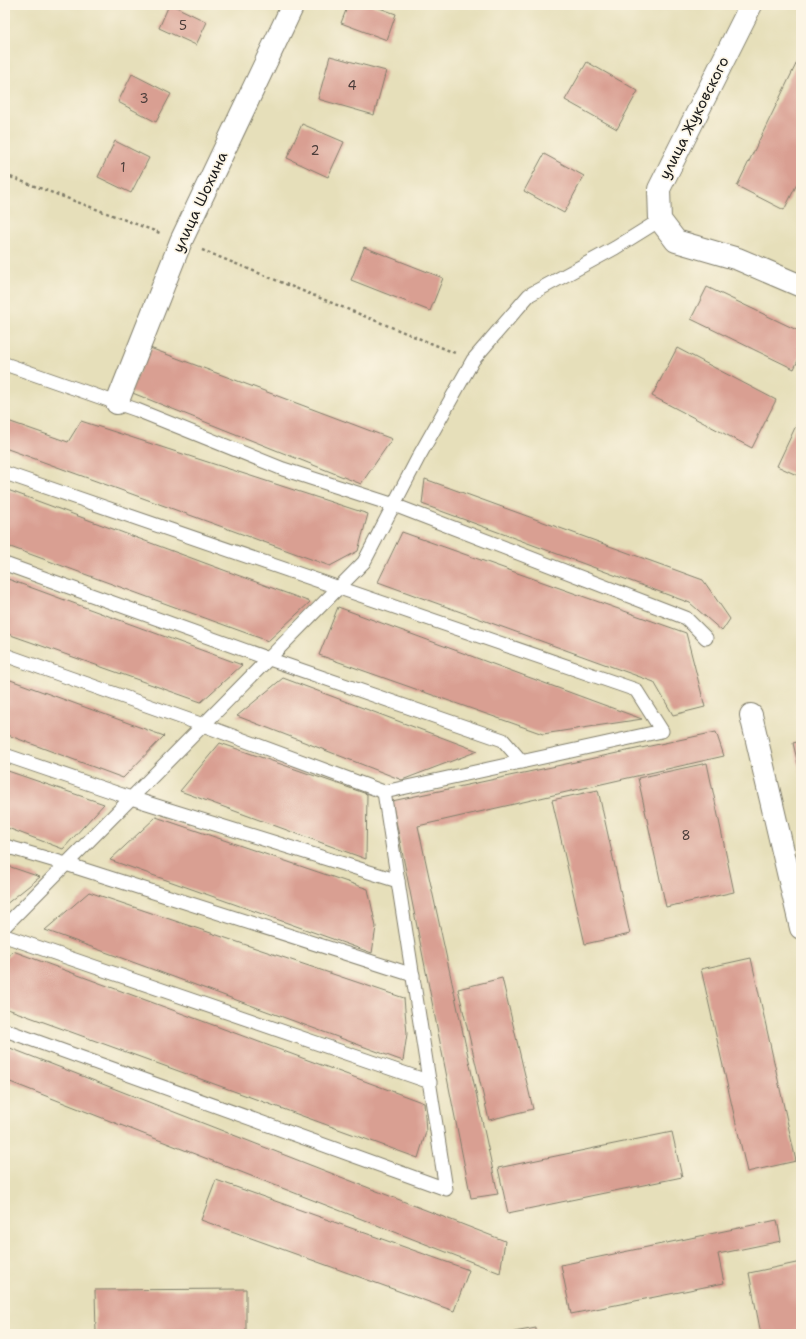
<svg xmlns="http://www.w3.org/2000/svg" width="806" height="1339" font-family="'Shantell Sans',sans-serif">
<rect width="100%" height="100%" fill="#fcf5e5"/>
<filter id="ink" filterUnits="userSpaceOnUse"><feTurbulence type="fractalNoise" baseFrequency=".025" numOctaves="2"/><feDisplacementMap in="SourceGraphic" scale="8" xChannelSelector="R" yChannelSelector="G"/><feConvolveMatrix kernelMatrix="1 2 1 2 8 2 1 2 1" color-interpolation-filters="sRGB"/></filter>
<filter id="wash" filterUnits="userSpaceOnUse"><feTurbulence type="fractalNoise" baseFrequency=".012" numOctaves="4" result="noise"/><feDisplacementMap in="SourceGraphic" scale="16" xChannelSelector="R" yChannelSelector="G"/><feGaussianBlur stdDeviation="0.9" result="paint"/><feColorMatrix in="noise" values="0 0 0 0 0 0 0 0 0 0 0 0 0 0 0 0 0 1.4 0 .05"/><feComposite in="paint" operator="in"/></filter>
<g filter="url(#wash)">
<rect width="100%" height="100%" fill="#e6dfba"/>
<g id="blocks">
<g fill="#d99f92">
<polygon points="169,5 172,5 207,22 196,45 159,28"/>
<polygon points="348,5 371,5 396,14 387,40 341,23"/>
<polygon points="801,54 801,176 784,210 737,186"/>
<polygon points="330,56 386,71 374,115 318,99"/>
<polygon points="587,62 638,91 617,129 565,100"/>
<polygon points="132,74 171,94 156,122 118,102"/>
<polygon points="302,124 344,142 328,177 287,158"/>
<polygon points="115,141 149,158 131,193 98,177"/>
<polygon points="544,154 584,176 564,213 524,191"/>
<polygon points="364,247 443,278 430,311 351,280"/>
<polygon points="707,287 801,332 801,354 794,369 691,319"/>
<polygon points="150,348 392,439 361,484 130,392"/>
<polygon points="677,348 776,400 752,448 652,396"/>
<polygon points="801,415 801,477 777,466"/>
<polygon points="5,420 68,442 81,421 368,514 358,551 330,566 5,448"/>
<polygon points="425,479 703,580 730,619 722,631 690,603 422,504"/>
<polygon points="5,489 310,602 268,641 5,545"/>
<polygon points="402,532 686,633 705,707 673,715 654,682 378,582"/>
<polygon points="5,578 242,665 201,702 5,633"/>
<polygon points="338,607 642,719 543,734 319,655"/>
<polygon points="5,678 164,736 123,778 5,734"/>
<polygon points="283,678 478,751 402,780 237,716"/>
<polygon points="716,732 724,756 418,826 498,1194 471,1198 392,801"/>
<polygon points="801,741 801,772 800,772 793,743"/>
<polygon points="220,743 367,794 366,859 180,791"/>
<polygon points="707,763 734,892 666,907 638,778"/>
<polygon points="5,770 104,804 63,849 5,827"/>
<polygon points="598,790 630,934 585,944 552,800"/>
<polygon points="156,817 368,889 376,927 372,953 110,860"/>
<polygon points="5,865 40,877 5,905"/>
<polygon points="89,892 404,998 407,1034 403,1061 45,930"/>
<polygon points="13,951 424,1103 426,1132 418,1158 5,1008 5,960"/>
<polygon points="751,958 796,1161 747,1172 701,969"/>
<polygon points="502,978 533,1109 489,1120 458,989"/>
<polygon points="5,1046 505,1241 500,1273 5,1080"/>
<polygon points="672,1132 682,1177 508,1213 498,1168"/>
<polygon points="216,1180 469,1270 454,1311 201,1220"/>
<polygon points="777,1220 781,1241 718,1254 724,1283 571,1314 561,1265"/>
<polygon points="801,1262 801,1334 761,1334 749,1273"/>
<polygon points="246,1289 246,1334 96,1334 95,1290"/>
<polygon points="536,1328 536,1334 514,1334 514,1332"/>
</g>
</g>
</g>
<g filter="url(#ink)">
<use href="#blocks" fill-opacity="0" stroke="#817e6b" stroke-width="1"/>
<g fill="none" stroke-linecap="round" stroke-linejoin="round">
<defs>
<g id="service">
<polyline points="5,364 137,410 283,469 394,505 686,618 706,638"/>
<polyline points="5,473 636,690 662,731 384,792 446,1189 5,1030"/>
<polyline points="5,564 269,659 503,740 522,762"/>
<polyline points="5,655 203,725 384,792"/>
<polyline points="5,755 131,798 398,881"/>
<polyline points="5,846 66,864 413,975"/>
<polyline points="5,926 364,562 418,458 473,360 529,295 615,248 660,220"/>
<polyline points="5,936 430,1082"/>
</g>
<g id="minor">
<polyline points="751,5 659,189 660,220 676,241 738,259 801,286"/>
<polyline points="117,403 181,241 293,5"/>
<polyline points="751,715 801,928"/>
</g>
</defs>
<use href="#service" stroke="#817e6b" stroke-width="15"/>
<use href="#minor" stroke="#817e6b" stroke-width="24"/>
<g stroke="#817e6b" stroke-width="2.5" stroke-dasharray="3 3" stroke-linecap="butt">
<polyline points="5,175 160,233"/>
<polyline points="202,250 455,353"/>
</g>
<use href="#service" stroke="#fff" stroke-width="13"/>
<use href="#minor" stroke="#fff" stroke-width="22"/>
</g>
</g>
<g text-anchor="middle" stroke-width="3.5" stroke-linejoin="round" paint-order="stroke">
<g font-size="13" fill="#4b3d3a">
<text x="183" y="30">5</text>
<text x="352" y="90">4</text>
<text x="144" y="103">3</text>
<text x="315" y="155">2</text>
<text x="123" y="172">1</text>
<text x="686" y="840">8</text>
</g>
<g font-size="15" fill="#1c1c1c" stroke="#fcf5e5">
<text transform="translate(694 118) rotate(-63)" y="5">улица Жуковского</text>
<text transform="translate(200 202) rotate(-65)" y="5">улица Шохина</text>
</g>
</g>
<rect width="806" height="1339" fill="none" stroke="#fcf5e5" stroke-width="20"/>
</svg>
